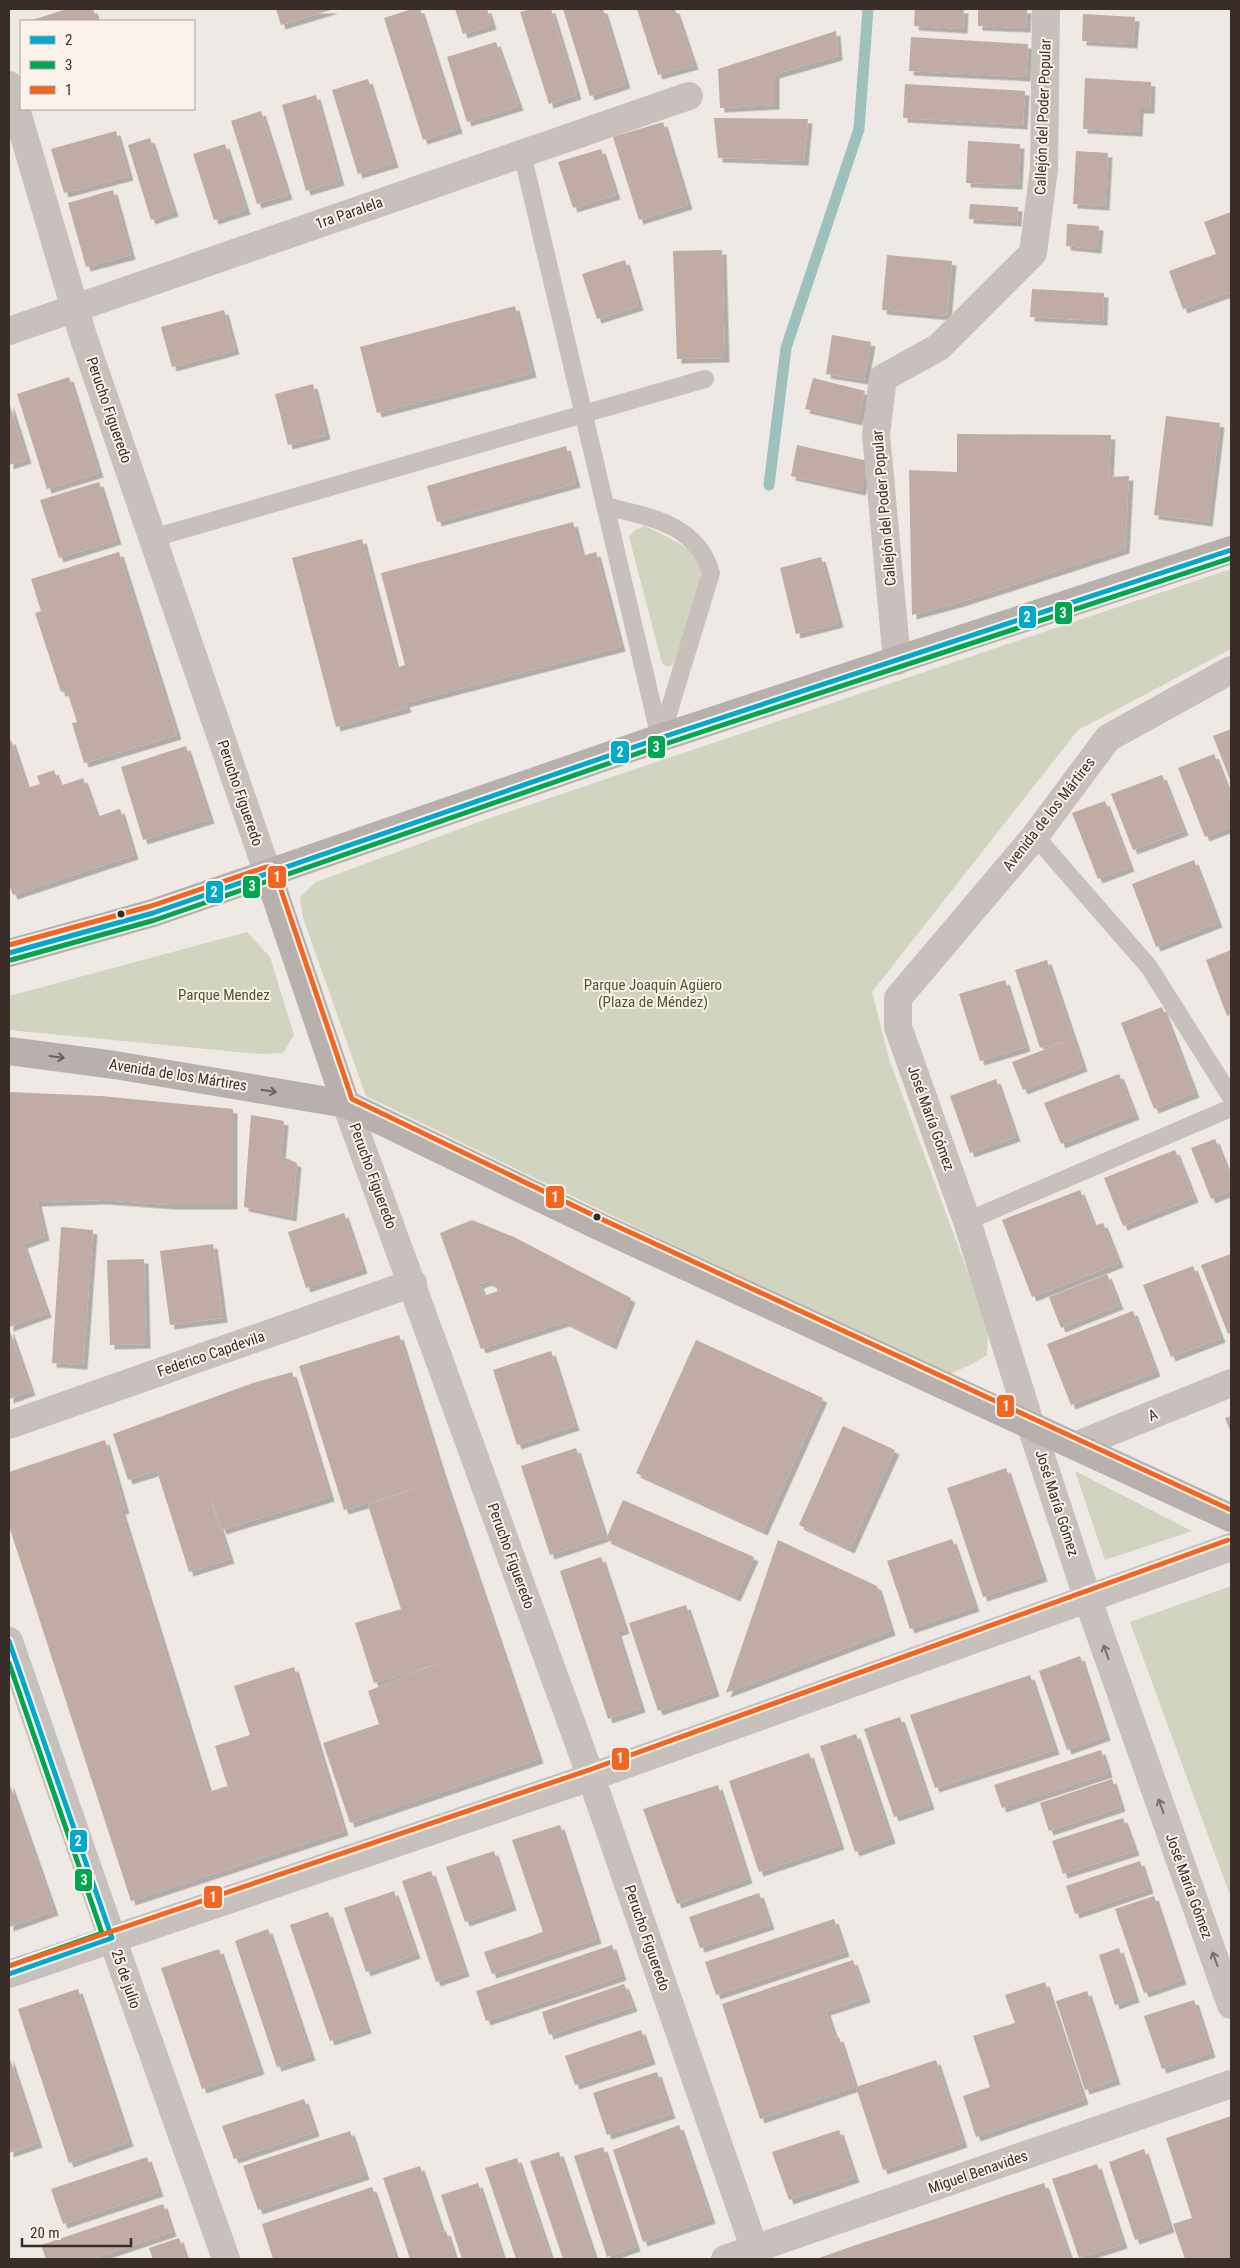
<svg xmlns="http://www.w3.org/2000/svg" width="1240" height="2268" font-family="'Roboto Condensed',sans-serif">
<defs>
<filter id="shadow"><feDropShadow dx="4.5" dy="4.5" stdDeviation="0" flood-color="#0004"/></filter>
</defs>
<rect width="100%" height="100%" fill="#eee9e4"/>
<g fill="#d1d4be">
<path d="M645 526C659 533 689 546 698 558 710 577 681 643 673 665L667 667 662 663 629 537 635 530Z"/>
<polygon points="1231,569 1231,649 1078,730 872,992 889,1059 988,1327 987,1355 972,1364 949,1374 743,1279 366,1096 303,918 300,897 316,882 484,820"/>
<polygon points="247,932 270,957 294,1035 283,1053 259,1054 9,1030 9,996"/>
<polygon points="1075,1471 1192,1531 1105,1560"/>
<polygon points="1231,1586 1231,1898 1130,1622"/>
</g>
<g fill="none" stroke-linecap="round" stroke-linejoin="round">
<polyline stroke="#9fc1be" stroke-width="11" points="769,485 786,348 859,129 868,9"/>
</g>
<g fill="#c1aba5" fill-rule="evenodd" filter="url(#shadow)">
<polygon points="67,9 93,9 97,21 29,21"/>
<polygon points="276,9 334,9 281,25"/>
<polygon points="412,9 420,9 458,129 423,140 384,18"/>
<polygon points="455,9 487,9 492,25 463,34"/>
<polygon points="531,9 551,9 577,95 549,104 520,12"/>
<polygon points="563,9 603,9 626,84 590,96"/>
<polygon points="637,9 675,9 694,65 658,75"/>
<polygon points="915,9 964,9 963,29 914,26"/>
<polygon points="978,9 1027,9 1026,28 978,26"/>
<polygon points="1083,14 1135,17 1133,44 1082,41"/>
<polygon points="836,31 838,56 775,74 775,105 720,108 718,69"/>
<polygon points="911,37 1028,44 1026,77 909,71"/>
<polygon points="496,42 519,106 467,122 447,57"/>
<polygon points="1085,78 1151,82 1150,109 1139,109 1138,132 1083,129"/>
<polygon points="368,79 394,163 358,174 332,90"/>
<polygon points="905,84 1025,91 1023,125 903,118"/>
<polygon points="316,95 340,181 306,191 282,105"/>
<polygon points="261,111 288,195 257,204 231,121"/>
<polygon points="714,118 808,119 804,161 718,158"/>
<polygon points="663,122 688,205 639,220 613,137"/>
<polygon points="116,131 129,176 64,193 51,149"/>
<polygon points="150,138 174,212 151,220 128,145"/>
<polygon points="968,141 1020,144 1018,185 966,183"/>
<polygon points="225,144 246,210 214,220 193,154"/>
<polygon points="601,149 616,195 573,208 558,162"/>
<polygon points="1076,151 1108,153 1105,206 1073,204"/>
<polygon points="113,190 131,255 86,267 68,203"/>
<polygon points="970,204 1018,207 1017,222 969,219"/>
<polygon points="1231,212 1231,296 1230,292 1183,309 1169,271 1216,254 1204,222"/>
<polygon points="1067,224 1099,226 1097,249 1066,246"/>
<polygon points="722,250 725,358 677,359 673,251"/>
<polygon points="887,255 952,261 947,316 882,310"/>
<polygon points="625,260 639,306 597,319 582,274"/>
<polygon points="1032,289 1104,293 1103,321 1030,317"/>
<polygon points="515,306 532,373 377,413 360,347"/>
<polygon points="224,310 235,350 172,367 161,327"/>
<polygon points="832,335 871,342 864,380 826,374"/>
<polygon points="69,377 99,473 47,489 17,394"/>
<polygon points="813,378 865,391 858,421 805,409"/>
<polygon points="313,384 326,435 288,445 275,394"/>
<polygon points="9,402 27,459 9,465"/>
<polygon points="1166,416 1220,423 1208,522 1154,515"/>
<polygon points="957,434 1111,435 1109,477 1129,476 1125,549 957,603 912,615 909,470 957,472"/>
<polygon points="797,445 868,461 861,491 791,476"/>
<polygon points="566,446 576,483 437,522 427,486"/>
<polygon points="99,482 117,540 59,558 40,500"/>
<polygon points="573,522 582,556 596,552 621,647 405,703 407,708 336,727 292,558 362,539 396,668 405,665 381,573"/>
<polygon points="119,552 177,735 84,763 72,723 77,722 67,691 61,692 35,613 41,611 31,579"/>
<polygon points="821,557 839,623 796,634 780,568"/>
<polygon points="1231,729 1231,782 1213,736"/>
<polygon points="9,740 11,740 27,788 40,784 37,776 54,770 60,786 83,778 97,817 120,809 134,855 13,895 9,885"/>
<polygon points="186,746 210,819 143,840 121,767"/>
<polygon points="1214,754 1231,798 1231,827 1205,837 1178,768"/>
<polygon points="1162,775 1184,831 1133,850 1111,794"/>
<polygon points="1105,801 1130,867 1098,879 1072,813"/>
<polygon points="1194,860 1218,923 1156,947 1132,884"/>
<polygon points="1231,950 1231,1014 1227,1016 1206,960"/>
<polygon points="1047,960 1083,1067 1023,1090 1012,1062 1067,1041 1040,1048 1015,970"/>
<polygon points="1005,980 1026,1047 980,1061 959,994"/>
<polygon points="1162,1007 1195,1093 1154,1109 1121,1023"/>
<polygon points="1119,1074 1135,1115 1061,1144 1044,1103"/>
<polygon points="996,1079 1016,1137 970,1153 950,1096"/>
<polygon points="9,1092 101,1096 233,1109 233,1205 171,1205 103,1200 37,1202 45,1236 23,1244 47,1313 9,1327"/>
<polygon points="251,1115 284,1121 281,1156 297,1163 292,1217 244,1207"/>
<polygon points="1215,1139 1231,1180 1231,1191 1211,1199 1191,1148"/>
<polygon points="1175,1150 1194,1198 1123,1226 1104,1178"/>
<polygon points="1080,1190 1094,1226 1103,1223 1119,1263 1032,1297 1002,1220"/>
<polygon points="344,1213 363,1269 306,1288 288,1232"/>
<path d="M472 1220 514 1237 631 1298 612 1345 565 1322 481 1349 440 1233ZM495 1279 492 1286 501 1290 484 1296 479 1284Z"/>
<polygon points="61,1227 93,1230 83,1365 52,1363"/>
<polygon points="213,1244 223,1318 170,1325 160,1251"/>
<polygon points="1231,1254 1231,1332 1228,1334 1201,1265"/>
<polygon points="144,1259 146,1344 110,1345 107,1260"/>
<polygon points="1193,1266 1221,1338 1171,1357 1143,1285"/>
<polygon points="1107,1274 1119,1305 1061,1328 1049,1297"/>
<polygon points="1133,1311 1156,1372 1071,1405 1047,1344"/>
<polygon points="9,1328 31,1391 9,1399"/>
<polygon points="399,1335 444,1479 539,1759 350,1823 323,1743 379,1724 368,1691 440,1663 374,1683 355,1623 401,1609 368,1505 427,1485 344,1510 299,1366"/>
<polygon points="696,1340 823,1398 763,1531 636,1473"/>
<polygon points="551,1351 575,1426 517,1445 493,1370"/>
<polygon points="292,1372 330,1497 222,1530 204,1480 230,1559 189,1572 157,1471 128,1480 113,1434 253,1383"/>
<polygon points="1231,1416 1231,1433 1225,1418"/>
<polygon points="843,1426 895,1450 850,1549 799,1525"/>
<polygon points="105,1440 125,1509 121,1510 209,1792 227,1786 230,1794 215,1746 250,1735 234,1686 294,1667 344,1831 131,1901 9,1526 9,1472"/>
<polygon points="576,1448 605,1537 550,1555 521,1466"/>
<polygon points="1006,1468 1043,1577 983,1597 947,1488"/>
<polygon points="623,1500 754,1557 736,1597 606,1539"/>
<polygon points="952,1539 975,1607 910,1629 887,1561"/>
<polygon points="778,1540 877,1586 891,1631 726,1693"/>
<polygon points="601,1557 625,1629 617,1632 641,1708 608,1719 560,1571"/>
<polygon points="686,1605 715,1692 658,1711 629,1623"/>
<polygon points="1080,1656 1106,1736 1067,1750 1039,1671"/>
<polygon points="1030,1675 1055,1750 935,1788 910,1715"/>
<polygon points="900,1717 930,1805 894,1817 864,1729"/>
<polygon points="856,1734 891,1839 855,1852 820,1746"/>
<polygon points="1101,1750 1108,1773 1002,1808 994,1785"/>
<polygon points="809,1753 840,1845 759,1872 729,1781"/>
<polygon points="1112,1779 1121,1807 1049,1831 1040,1803"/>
<polygon points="9,1782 54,1911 9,1927"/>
<polygon points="718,1785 748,1879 677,1904 643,1809"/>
<polygon points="1123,1818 1135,1851 1063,1874 1052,1841"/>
<polygon points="560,1825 597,1939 492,1974 484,1952 543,1932 512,1840"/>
<polygon points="494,1851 512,1906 465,1922 446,1867"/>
<polygon points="1140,1861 1149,1889 1075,1914 1066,1886"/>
<polygon points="431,1871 465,1972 436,1982 402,1881"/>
<polygon points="394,1891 416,1954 366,1972 344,1908"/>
<polygon points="759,1893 770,1925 700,1948 689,1917"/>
<polygon points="1154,1896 1182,1980 1144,1993 1115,1909"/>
<polygon points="328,1912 367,2029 330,2041 290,1925"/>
<polygon points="834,1919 845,1952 716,1995 705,1962"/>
<polygon points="268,1929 311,2056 277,2067 235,1941"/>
<polygon points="612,1945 622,1976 486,2021 476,1991"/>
<polygon points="1119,1948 1135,1998 1115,2005 1099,1955"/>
<polygon points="219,1949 260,2070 202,2089 161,1968"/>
<polygon points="853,1960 866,1998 826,2011 835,2038 839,2037 855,2087 760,2119 722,2004"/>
<polygon points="1045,1982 1084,2100 976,2137 963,2096 990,2087 973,2036 1015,2023 1005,1995"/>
<polygon points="624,1984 633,2007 549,2035 542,2012"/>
<polygon points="78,1989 129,2142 69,2163 18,2009"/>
<polygon points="1087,1991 1116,2080 1085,2090 1056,2001"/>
<polygon points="1194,2000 1211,2053 1162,2069 1144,2016"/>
<polygon points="641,2030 651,2060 575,2085 565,2056"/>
<polygon points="9,2056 38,2143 9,2153"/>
<polygon points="936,2060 963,2143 883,2170 856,2087"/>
<polygon points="657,2072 671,2114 607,2135 593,2093"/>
<polygon points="304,2099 315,2132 234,2159 222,2126"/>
<polygon points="1231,2116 1231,2259 1185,2259 1173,2224 1192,2218 1166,2138"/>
<polygon points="679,2125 711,2219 643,2242 613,2150"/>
<polygon points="839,2130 855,2178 789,2200 772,2152"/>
<polygon points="350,2131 365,2175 258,2210 243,2166"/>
<polygon points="603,2147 636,2247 607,2257 574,2156"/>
<polygon points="1144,2149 1170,2228 1135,2240 1109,2162"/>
<polygon points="559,2152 595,2259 563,2259 530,2161"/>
<polygon points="147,2157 159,2192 63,2224 51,2189"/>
<polygon points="517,2158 551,2259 516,2259 485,2168"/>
<polygon points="1097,2164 1123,2244 1079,2258 1052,2179"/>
<polygon points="420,2166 442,2232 446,2231 455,2259 410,2259 383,2178"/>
<polygon points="478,2183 503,2259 462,2259 441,2195"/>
<polygon points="1044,2183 1070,2259 816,2259 853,2246"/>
<polygon points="372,2187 395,2256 385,2259 273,2259 262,2224"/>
<polygon points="163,2204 172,2232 92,2259 46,2259 41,2245"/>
<polygon points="179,2238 186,2259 153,2259 149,2248"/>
</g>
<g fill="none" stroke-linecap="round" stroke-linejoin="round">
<g stroke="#c7c0bc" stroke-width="18">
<polyline points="522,153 660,738"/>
<path d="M605 506C650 517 697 524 711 573L661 737"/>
<polyline points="153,538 705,379"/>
<polyline points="1035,836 1149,967 1231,1097"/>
<polyline points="967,1221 1231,1108"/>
</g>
<g stroke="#c7c0bc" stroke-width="28">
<polyline points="9,85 83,336 268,874"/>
<polyline points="9,331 689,96"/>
<polyline points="897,661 876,434 883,378 939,347 1033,253 1044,169 1046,9"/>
<polyline points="9,1425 413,1283"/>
<polyline points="1031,1426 967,1221 898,1027 898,998 1035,836 1108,738 1231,670"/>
<polyline points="1075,1446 1231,1383"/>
<polyline points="1088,1600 1231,2005"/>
<polyline points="591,1777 758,2259"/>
<polyline points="112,1938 226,2259"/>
<polyline points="725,2259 1231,2084"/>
</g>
<g stroke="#c7c0bc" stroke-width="28">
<polyline points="346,1104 591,1777"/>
<polyline points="1031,1426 1088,1600"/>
<polyline points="9,1641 112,1938"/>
<polyline points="9,1974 591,1777 1231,1547"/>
</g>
<g stroke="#b8b0ac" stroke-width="28">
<polyline points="268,874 346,1104"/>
<polyline points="9,953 153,913 660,738 1231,550"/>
<polyline points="9,1051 115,1065 346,1104 594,1224 1231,1518"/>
</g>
<defs>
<g id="bus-1">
<polyline points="9,953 153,913 660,738 1231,550"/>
<polyline points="9,1641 112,1938 9,1974"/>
</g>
<g id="bus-2">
<polyline points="11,960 155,920 662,745 1231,558"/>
<polyline points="9,1663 102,1933 9,1966"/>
</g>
<g id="bus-3">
<polyline points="9,945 151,906 266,867 271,867 275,872 352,1099 597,1217 1231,1510"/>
<polyline points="9,1966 589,1770 1228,1540"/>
</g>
</defs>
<use href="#bus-1" stroke="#faf2eb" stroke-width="9"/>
<use href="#bus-2" stroke="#faf2eb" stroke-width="9"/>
<use href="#bus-3" stroke="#faf2eb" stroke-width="9"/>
<use href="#bus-1" stroke="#00a9ce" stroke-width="5"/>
<use href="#bus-2" stroke="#00a651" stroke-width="5"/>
<use href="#bus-3" stroke="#f26522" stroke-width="5"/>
</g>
<defs><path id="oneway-shaft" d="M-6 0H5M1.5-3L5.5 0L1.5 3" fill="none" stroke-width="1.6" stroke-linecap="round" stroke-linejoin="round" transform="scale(1.25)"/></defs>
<g stroke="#6c615e">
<use href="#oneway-shaft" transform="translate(57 1057) rotate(7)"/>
<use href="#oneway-shaft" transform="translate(269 1091) rotate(10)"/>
</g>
<g stroke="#796f6c">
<use href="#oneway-shaft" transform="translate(1106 1652) rotate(-110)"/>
<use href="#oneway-shaft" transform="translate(1161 1806) rotate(-110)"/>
<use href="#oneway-shaft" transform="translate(1215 1959) rotate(-110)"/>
</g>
<g fill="#392d2a" stroke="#faf2eb" stroke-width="2">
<circle cx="121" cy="914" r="4.5"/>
<circle cx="597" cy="1217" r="4.5"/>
</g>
<g text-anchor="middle" stroke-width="4" stroke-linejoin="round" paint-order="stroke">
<g font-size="15" fill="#392d2a" stroke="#faf2eb">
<text transform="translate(1043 117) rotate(-88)" y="5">Callejón del Poder Popular</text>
<text transform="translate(349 213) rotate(-19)" y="5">1ra Paralela</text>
<text transform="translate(109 410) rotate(71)" y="5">Perucho Figueredo</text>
<text transform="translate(884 508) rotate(-95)" y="5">Callejón del Poder Popular</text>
<text transform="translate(240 793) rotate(71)" y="5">Perucho Figueredo</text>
<text transform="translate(1049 814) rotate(-52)" y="5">Avenida de los Mártires</text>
<text transform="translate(178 1075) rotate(9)" y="5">Avenida de los Mártires</text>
<text transform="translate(931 1118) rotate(70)" y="5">José María Gómez</text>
<text transform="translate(373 1176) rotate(70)" y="5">Perucho Figueredo</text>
<text transform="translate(211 1354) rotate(-19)" y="5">Federico Capdevila</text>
<text transform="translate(1153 1415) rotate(-22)" y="5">A</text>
<text transform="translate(1057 1503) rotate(72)" y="5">José María Gómez</text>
<text transform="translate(511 1556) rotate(70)" y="5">Perucho Figueredo</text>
<text transform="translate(1189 1886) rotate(70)" y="5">José María Gómez</text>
<text transform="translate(647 1938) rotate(71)" y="5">Perucho Figueredo</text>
<text transform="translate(126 1979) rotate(71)" y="5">25 de julio</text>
<text transform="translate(978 2172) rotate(-19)" y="5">Miguel Benavides</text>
</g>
<g font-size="15" fill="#4b572d" stroke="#faf2eb">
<text x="653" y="990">Parque Joaquín Agüero<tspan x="653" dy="17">(Plaza de Méndez)</tspan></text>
<text x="224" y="1000">Parque Mendez</text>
</g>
</g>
<g stroke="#faf2eb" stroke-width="2">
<rect x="1054" y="601" width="19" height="24" rx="5" fill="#00a651"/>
<rect x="1018" y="605" width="19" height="24" rx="5" fill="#00a9ce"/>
<rect x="647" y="735" width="19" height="24" rx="5" fill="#00a651"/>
<rect x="610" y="740" width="20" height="24" rx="5" fill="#00a9ce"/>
<rect x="267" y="865" width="20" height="24" rx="5" fill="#f26522"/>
<rect x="242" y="875" width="19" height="24" rx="5" fill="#00a651"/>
<rect x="205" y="880" width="19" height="24" rx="5" fill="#00a9ce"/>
<rect x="545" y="1185" width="20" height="24" rx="5" fill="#f26522"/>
<rect x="996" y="1394" width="19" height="24" rx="5" fill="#f26522"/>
<rect x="611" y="1747" width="19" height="24" rx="5" fill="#f26522"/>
<rect x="69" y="1829" width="19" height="24" rx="5" fill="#00a9ce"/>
<rect x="74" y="1868" width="19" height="24" rx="5" fill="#00a651"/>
<rect x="203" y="1885" width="20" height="24" rx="5" fill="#f26522"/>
</g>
<g font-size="14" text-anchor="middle" font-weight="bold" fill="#fff">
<text x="1063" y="618">3</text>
<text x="1027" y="622">2</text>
<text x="656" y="752">3</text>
<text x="620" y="757">2</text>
<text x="277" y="882">1</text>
<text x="252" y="891">3</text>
<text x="214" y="897">2</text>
<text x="555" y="1202">1</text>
<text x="1006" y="1411">1</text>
<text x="620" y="1763">1</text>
<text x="78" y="1846">2</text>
<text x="84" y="1885">3</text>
<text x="213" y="1902">1</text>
</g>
<rect width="1240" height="2268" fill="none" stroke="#392d2a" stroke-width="20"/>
<rect x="20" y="20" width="175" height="90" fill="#faf2eb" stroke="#ada39e"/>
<rect x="30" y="36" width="25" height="8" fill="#00a9ce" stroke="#ada39e"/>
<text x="65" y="45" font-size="15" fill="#392d2a">2</text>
<rect x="30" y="61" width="25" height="8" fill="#00a651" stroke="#ada39e"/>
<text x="65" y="70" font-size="15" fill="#392d2a">3</text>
<rect x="30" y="86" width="25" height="8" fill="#f26522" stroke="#ada39e"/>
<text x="65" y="95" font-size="15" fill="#392d2a">1</text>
<path d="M22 2238v8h109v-8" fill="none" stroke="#392d2a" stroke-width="2.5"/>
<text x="30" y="2238" font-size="15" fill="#392d2a" stroke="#faf2eb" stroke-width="4" paint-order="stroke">20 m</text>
</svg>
